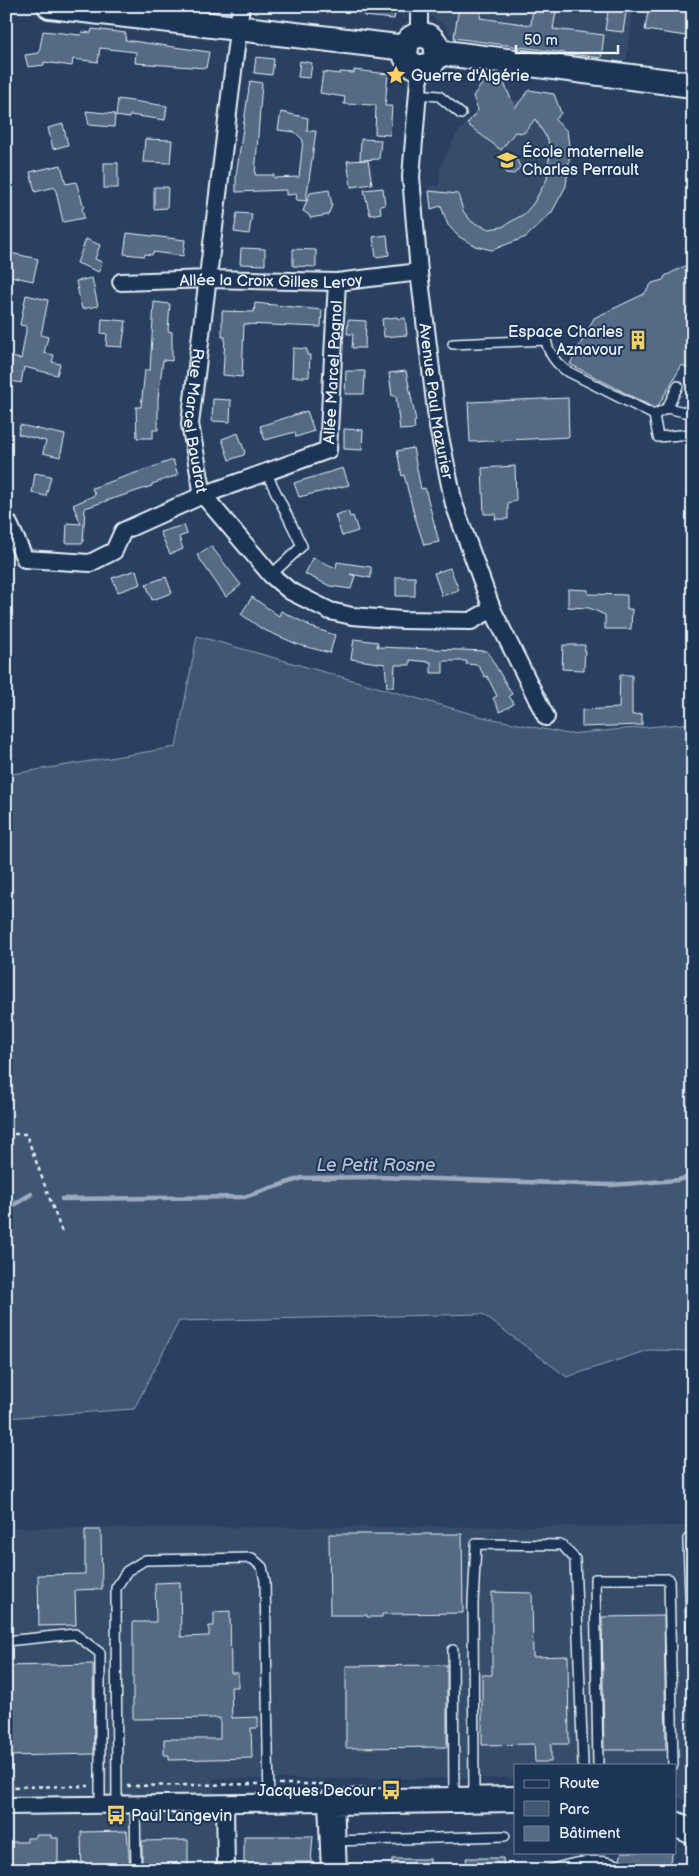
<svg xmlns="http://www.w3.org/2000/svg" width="699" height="1876" font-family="'Balsamiq Sans',sans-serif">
<rect width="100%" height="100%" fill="#294061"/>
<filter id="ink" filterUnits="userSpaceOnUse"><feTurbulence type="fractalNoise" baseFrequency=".02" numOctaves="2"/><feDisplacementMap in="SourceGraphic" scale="10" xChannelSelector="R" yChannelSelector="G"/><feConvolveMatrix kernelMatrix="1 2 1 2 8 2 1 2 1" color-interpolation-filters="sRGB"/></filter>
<g filter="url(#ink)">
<g fill="#364d6b">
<polygon points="431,6 634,6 626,61 454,38 445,26 430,16"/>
<polygon points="485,80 504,83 512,100 520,101 529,90 554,94 561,113 555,120 567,131 570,153 566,186 552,212 526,237 492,250 475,246 458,235 448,225 441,207 432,209 429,198 430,186 439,186 440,168 456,135 478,110 473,96"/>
<polygon points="693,1526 693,1804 675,1796 675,1765 515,1765 515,1778 214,1779 215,1870 6,1870 6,1528"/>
</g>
<polygon fill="#415774" stroke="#94a4b6" points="197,636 483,717 568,734 693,723 693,1351 648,1350 567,1377 482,1314 179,1321 134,1409 6,1418 6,775 176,747"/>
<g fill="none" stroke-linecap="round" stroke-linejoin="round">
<g stroke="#9dabbd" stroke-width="4.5">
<polyline points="62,1199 244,1197 302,1178 380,1177 611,1185 678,1180 693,1176"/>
<polyline points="6,1210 31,1194"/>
</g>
</g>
<g fill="#556a83" stroke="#e8f1f8">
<polygon points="355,6 397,6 394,19 364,16 364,14 355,12"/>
<polygon points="459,6 482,6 480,18 531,25 533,6 557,6 553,29 604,35 601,58 454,38"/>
<polygon points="609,6 627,6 623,32 605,30"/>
<polygon points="649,6 693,6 693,37 645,30"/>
<polygon points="92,29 126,33 125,40 209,52 206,68 135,63 136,52 100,48 98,62 73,59 72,66 44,62 44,65 28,67 25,55 39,53 43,31 81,35 82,32 91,33"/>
<polygon points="256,57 274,59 272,75 254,73"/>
<polygon points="300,61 312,63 310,78 298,77"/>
<polygon points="354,70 388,74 385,106 392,106 390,135 375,134 376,105 344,104 345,97 320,93 323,72 340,74 340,72 354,73"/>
<polygon points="485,80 504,83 515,108 529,90 554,94 561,113 555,120 567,131 570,153 566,186 552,212 526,237 492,250 475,246 458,236 448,225 441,206 431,209 429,191 458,194 463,211 472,222 489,229 502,227 524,214 533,204 547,179 550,150 548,140 535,119 524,133 515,132 501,150 467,124 478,110 473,96"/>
<polygon points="250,81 262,83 255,175 274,175 274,178 299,177 303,140 295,132 278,130 281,112 308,118 307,131 316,131 306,201 296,200 297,194 286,195 286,190 236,192 236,176"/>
<polygon points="118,99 167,106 165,120 130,115 129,118 116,116"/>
<polygon points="86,111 115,114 114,127 89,125"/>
<polygon points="63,124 68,145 53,149 48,128"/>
<polygon points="145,139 172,140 170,163 143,162"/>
<polygon points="361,139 381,140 379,159 360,160"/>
<polygon points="507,157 516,158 520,167 514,174 506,173 502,165"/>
<polygon points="368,160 372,184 351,187 347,161"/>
<rect x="104" y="163" width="14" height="25"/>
<polygon points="61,165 66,184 76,182 84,207 82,208 84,218 63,222 55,187 35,192 30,172"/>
<polygon points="154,187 168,187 167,208 154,209"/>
<polygon points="383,188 385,205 380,206 381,213 370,215 364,190"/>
<polygon points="329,190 332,205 328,215 310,218 309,215 303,211 310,193"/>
<polygon points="237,213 252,214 249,234 234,232"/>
<polygon points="127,233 185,240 183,256 153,252 152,255 145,254 144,256 124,254"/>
<polygon points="387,235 389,255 376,257 373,237"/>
<polygon points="86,239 100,245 95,259 102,262 99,272 77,263"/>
<polygon points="241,248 265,249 265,265 240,264"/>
<polygon points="293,249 316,250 316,267 293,266"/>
<polygon points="6,252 38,259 33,281 6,275"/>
<polygon points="693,262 693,371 682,365 658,406 654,408 570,364 594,318 644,294 652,283 663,280 665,276"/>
<polygon points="92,278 98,306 82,309 76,281"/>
<polygon points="26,295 48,300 41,335 48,337 44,353 54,355 52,362 60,364 57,375 24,367 21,383 6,380 6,356 21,359 26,331 26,326 20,325"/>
<polygon points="154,302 170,304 168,331 172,332 172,361 163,360 158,398 158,430 153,430 153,438 137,438 136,407 141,407 145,370 150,370"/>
<polygon points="255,303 322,310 321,327 244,324 242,377 223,375 225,337 222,337 222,311 254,312"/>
<polygon points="397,317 398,319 405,318 407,335 384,337 382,319"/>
<polygon points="102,319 126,321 122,347 106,346 107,334 101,333"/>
<polygon points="348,320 366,321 365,348 352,348 353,334 347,334"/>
<polygon points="293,348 307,349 307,355 310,355 309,377 292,377"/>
<polygon points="346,371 365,371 364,394 345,394"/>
<polygon points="406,371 416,421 414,422 415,429 400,430 396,396 392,396 389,373"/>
<polygon points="568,398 569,437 470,442 468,402"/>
<polygon points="213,399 231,400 230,422 212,421"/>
<polygon points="307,411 314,431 296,437 295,432 265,440 260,426"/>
<polygon points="20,425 65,435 60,457 43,453 46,441 18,434"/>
<polygon points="344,429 363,430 362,450 344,449"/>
<polygon points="238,433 245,452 244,455 229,460 222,439"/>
<polygon points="413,448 421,489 425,488 439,542 424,545 414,514 404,475 402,476 397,451"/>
<polygon points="173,460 178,475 152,484 152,486 85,508 83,543 66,543 67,523 81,524 73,505 95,495 92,488"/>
<polygon points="515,466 516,500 508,503 508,519 495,519 496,514 484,514 482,468"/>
<polygon points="343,468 349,485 299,497 294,483"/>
<polygon points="35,473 51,476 46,496 32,493"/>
<polygon points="348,511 350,517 353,516 358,531 342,536 335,515"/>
<polygon points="184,525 187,534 179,537 183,549 170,554 160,532"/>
<polygon points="211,546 241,585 226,597 197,555"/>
<polygon points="313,558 336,568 337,562 371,567 371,578 350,574 355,576 351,589 330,586 305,574"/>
<polygon points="450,568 459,590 442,596 434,573"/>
<polygon points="136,570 141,584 118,592 112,578"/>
<polygon points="166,577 172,593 152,600 146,584"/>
<rect x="396" y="577" width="19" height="19"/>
<polygon points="568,589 588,590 588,594 627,595 627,609 632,609 631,629 605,629 605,615 589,608 568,607"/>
<polygon points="252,597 279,616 281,611 309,625 308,626 335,635 330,653 299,645 262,629 241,614"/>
<polygon points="354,639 378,642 377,647 487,651 512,694 509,696 514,704 500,712 493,698 497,696 487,676 485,677 478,665 466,664 467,661 443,661 443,673 431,673 431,662 410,660 410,665 395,665 394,687 387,687 385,664 351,659"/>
<polygon points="563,645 585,645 584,670 562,669"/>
<polygon points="620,675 632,675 632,715 642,714 642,725 582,727 582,710 619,708"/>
<polygon points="85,1530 101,1530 102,1589 75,1590 76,1625 39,1626 38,1575 85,1574"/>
<polygon points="329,1534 462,1534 463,1613 382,1614 382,1617 367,1617 367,1615 330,1615"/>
<polygon points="180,1582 181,1637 209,1636 209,1626 214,1626 214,1612 230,1611 231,1673 238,1673 238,1687 231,1687 232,1718 258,1717 258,1728 251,1728 252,1758 169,1760 169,1755 164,1755 164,1739 220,1739 220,1718 133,1719 133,1622 156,1622 155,1583"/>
<polygon points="492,1592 532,1593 533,1657 568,1656 569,1744 551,1744 551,1762 535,1762 534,1744 482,1745 482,1675 492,1675"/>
<polygon points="664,1616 666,1750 604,1750 602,1617"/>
<polygon points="93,1664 94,1754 6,1756 6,1666"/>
<polygon points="447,1665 447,1747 346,1748 346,1666"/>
<polygon points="127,1831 130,1868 128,1870 82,1870 81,1832"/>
<polygon points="35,1835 51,1835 51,1838 58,1838 58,1870 6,1870 6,1842 27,1842 27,1838 35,1838"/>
<polygon points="244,1836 313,1836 311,1862 270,1862 270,1870 244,1870"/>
<polygon points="188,1840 188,1867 142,1868 142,1841"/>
<polygon points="622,1852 673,1852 667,1870 646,1870 632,1865 620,1859"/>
<polygon points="466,1858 503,1858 504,1870 468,1870"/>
<rect x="392" y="1859" width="38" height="11"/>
</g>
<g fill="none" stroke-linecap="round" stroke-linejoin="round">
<defs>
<g id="lane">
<polyline points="417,94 439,96 461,114"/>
<path d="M453 344 546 340C548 353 555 362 565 370L654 415 667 408 693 414"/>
<polyline points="667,408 678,386"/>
<polyline points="654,415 658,437 691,434"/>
<polyline points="266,472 302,546 271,575"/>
<polyline points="688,1539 693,1681"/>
<polyline points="6,1641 75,1634 100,1653 100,1805"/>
<polyline points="453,1650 454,1800"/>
<polyline points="598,1765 595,1579 669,1579 673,1765"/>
<polyline points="474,1800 473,1603 476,1544 562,1545 575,1559 583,1765"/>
<polyline points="117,1805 116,1588 127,1571 145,1560 252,1558 262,1567 265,1581 269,1803"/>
<polyline points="135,1805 136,1870"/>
<polyline points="333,1841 505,1836"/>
<path d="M550 1870C573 1862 605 1855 628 1870"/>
</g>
<g id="street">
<path id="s1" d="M241 6 190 424 203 495 271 575 290 591 330 611 352 616 402 620 471 621 492 609"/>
<polyline points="419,6 419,35"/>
<path id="s2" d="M420 67 411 177 419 272 438 427 454 504 480 576 492 609 546 717"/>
<path id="s3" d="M121 282 209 279 337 282 419 272"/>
<path id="s4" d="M6 523 9 524 25 559 90 563 114 551 123 531 203 495 328 450 337 282"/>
<polyline points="225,1804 226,1870"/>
<polyline points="6,1806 331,1802"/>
</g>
<g id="secondary">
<polyline points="50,6 406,48"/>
<circle cx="421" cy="51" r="16"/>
<polyline points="437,52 693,85"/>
<polyline points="675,1824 693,1832"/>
<polyline points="334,1870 331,1802 515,1799"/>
</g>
</defs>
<use href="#lane" stroke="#e8f1f8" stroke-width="12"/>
<use href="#street" stroke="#e8f1f8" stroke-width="20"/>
<use href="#secondary" stroke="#e8f1f8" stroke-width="28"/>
<g stroke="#e8f1f8" stroke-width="2.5" stroke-dasharray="4 4" stroke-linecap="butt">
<polyline points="6,1134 26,1134 63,1235"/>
<polyline points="279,1784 326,1784"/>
<polyline points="127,1786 259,1784"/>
<polyline points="6,1787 89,1786"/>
</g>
<use href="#lane" stroke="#1d3557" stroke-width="9"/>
<use href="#street" stroke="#1d3557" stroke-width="16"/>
<use href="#secondary" stroke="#1d3557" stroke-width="24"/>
</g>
</g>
<defs>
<symbol id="sight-bare" viewBox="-9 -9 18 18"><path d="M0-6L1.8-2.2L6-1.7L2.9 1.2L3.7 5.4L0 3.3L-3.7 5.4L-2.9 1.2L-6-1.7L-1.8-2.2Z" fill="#ffd166" stroke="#1d3557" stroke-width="2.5" paint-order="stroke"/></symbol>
<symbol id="school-bare" viewBox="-9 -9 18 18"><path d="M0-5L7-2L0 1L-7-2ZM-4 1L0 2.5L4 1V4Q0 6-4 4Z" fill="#ffd166" stroke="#1d3557" stroke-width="2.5" paint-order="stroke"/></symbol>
<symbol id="building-bare" viewBox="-9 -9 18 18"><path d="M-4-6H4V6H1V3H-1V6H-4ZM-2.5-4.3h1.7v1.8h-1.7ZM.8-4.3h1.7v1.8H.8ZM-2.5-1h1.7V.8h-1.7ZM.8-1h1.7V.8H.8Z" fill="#ffd166" stroke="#1d3557" stroke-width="2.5" paint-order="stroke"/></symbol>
<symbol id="bus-bare" viewBox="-9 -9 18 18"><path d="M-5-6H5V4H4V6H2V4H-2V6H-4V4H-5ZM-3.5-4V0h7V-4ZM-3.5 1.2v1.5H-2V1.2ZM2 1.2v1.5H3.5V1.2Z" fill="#ffd166" stroke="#1d3557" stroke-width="2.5" paint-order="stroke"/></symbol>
</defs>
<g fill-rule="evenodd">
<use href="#sight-bare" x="382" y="61" width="28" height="28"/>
<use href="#school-bare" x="493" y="146" width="28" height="28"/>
<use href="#building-bare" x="624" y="326" width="28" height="28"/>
<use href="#bus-bare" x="377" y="1776" width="28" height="28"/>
<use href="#bus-bare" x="102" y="1801" width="28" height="28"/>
</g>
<g text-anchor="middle" stroke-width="4" stroke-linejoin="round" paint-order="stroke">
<g font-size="16" fill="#e8f1f8" stroke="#1d3557" text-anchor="start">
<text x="411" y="81">Guerre d'Algérie</text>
<text x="522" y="157">École maternelle<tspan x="522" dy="18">Charles Perrault</tspan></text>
<text x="623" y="337" text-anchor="end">Espace Charles<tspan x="623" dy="18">Aznavour</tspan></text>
<text x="376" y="1796" text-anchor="end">Jacques Decour</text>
<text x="131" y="1821">Paul Langevin</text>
</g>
<g font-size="16" fill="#e8f1f8" stroke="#1d3557">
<text dy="6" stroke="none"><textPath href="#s3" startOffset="150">Allée la Croix Gilles Leroy</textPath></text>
<text dy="6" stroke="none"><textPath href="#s4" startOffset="454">Allée Marcel Pagnol</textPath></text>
<text dy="6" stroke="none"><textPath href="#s2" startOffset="336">Avenue Paul Mazurier</textPath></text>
<text dy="6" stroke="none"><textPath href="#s1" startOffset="418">Rue Marcel Baudrat</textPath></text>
</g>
<g font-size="18" font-style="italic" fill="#b6c2d0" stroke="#1d3557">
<text x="376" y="1171">Le Petit Rosne</text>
</g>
</g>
<rect width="699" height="1876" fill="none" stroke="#1d3557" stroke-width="25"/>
<rect x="12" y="12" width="674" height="1851" fill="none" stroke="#e8f1f8" stroke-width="2" filter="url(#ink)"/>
<rect x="514" y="1764" width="162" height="90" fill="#1d3557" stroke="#6e8097"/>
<rect x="524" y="1780" width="25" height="8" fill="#1d3557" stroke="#6e8097"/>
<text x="559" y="1788" font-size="15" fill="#e8f1f8">Route</text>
<rect x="524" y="1801" width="25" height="15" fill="#415774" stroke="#6e8097"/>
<text x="559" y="1814" font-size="15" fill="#e8f1f8">Parc</text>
<rect x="524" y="1826" width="25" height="15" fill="#556a83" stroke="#6e8097"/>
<text x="559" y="1838" font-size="15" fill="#e8f1f8">Bâtiment</text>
<path d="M516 45v8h102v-8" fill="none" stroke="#e8f1f8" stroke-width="2.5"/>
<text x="524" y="45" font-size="15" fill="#e8f1f8" stroke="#1d3557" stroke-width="4" paint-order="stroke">50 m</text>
</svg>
